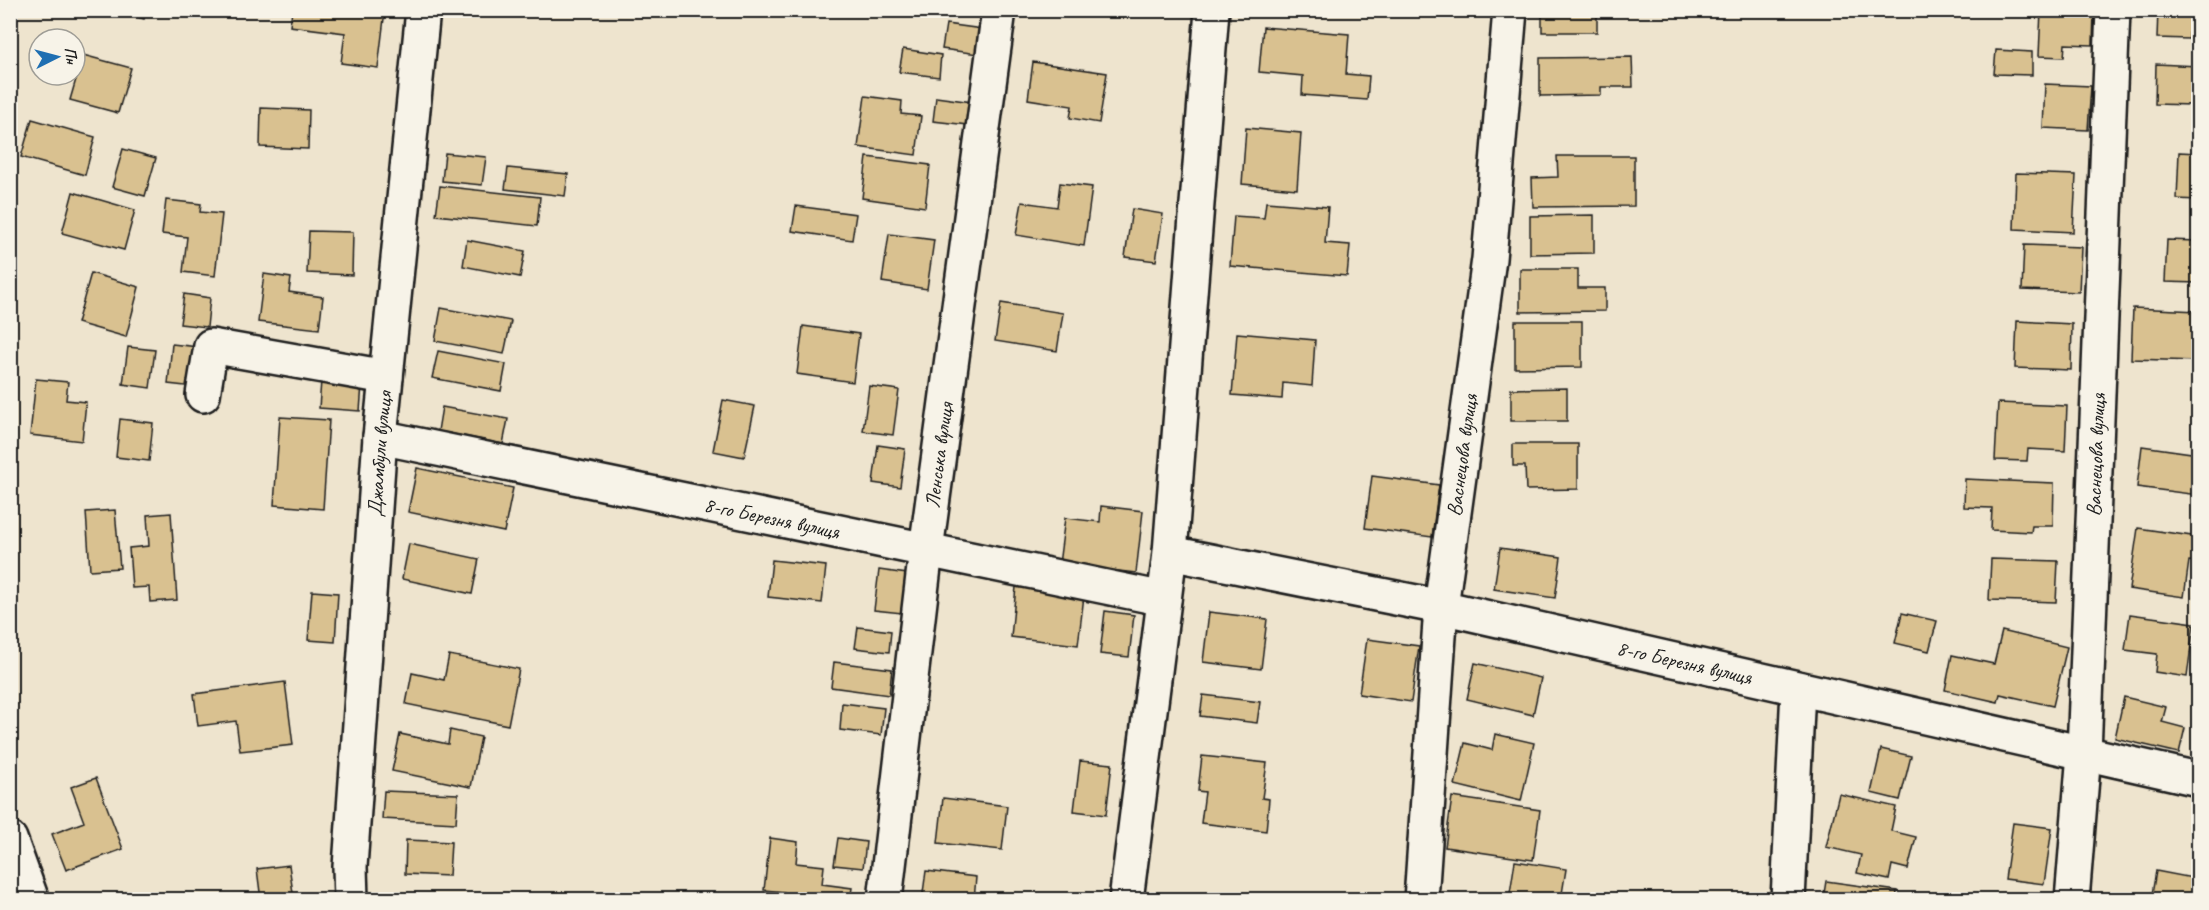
<svg xmlns="http://www.w3.org/2000/svg" width="2209" height="910" font-family="Caveat,sans-serif">
	<style>
		.building { fill: #d9c190; stroke: #1c1c1c; stroke-width: 1.5 }
		.lines { fill: none; stroke-linecap: round; stroke-linejoin: round }
		.minor-casing { stroke: #1c1c1c; stroke-width: 38 }
		.minor { stroke: #f7f3e8; stroke-width: 33 }
		.labels { text-anchor: middle; dominant-baseline: central; stroke-width: 4.5; stroke-linejoin: round; paint-order: stroke }
		.street-label { font-size: 21px; fill: #1c1c1c; stroke: #f7f3e8 }
	</style>
	<rect width="100%" height="100%" fill="#eee4ce"/>
	<filter id="ink" filterUnits="userSpaceOnUse"><feTurbulence type="fractalNoise" baseFrequency=".0167" numOctaves="2"/><feDisplacementMap in="SourceGraphic" scale="12" xChannelSelector="R" yChannelSelector="G"/><feConvolveMatrix kernelMatrix="1 2 1 2 8 2 1 2 1" color-interpolation-filters="sRGB"/></filter>
	<g filter="url(#ink)">
		<path class="building" d="M114 10H146L144 19Z
			M292 10H385L378 68 341 63 345 33 290 26Z
			M1542 10H1597V32H1542Z
			M2041 10H2094L2093 45 2065 44 2064 57 2039 56Z
			M2158 10H2198V23H2190L2189 39 2157 38Z
			M946 24 982 29 978 54 942 49Z
			M1263 27 1349 34 1346 74 1369 76 1367 100 1302 95 1303 76 1259 72Z
			M903 49 941 55 939 77 899 72Z
			M1996 50 2032 52V75L1994 74Z
			M83 55 131 68 118 113 70 100Z
			M1632 57 1633 87H1601V95L1540 96V58Z
			M1033 62 1107 73 1099 123 1070 118 1072 106 1028 99Z
			M2156 64 2198 66V124H2191L2192 105 2155 104Z
			M2045 84 2091 86 2088 130 2043 128Z
			M865 96 902 101 901 114 921 116 916 155 858 147Z
			M936 97 972 102 968 125 933 121Z
			M261 108 309 110 308 149 260 147Z
			M32 119 95 137 85 175 21 157Z
			M1246 128 1301 133 1297 189 1242 184Z
			M123 149 156 158 145 196 112 187Z
			M2179 152 2198 153V200L2177 199Z
			M445 153 486 157 482 185 442 181Z
			M1557 156H1634V206L1533 207 1532 178 1558 177Z
			M867 157 930 165 925 207 862 198Z
			M508 168 568 174 565 196 505 189Z
			M2016 173 2076 175 2073 232 2014 229Z
			M1060 183 1092 187 1084 246 1016 235 1022 202 1057 207Z
			M440 186 540 197 537 226 436 215Z
			M73 192 135 210 124 250 62 233Z
			M166 200 201 204 200 212 222 214 215 276 183 272 187 237 162 234Z
			M1266 202 1328 207 1325 243 1350 245 1347 276 1230 266 1234 216 1264 218Z
			M796 206 856 214 852 240 792 231Z
			M1132 209 1163 214 1156 261 1125 257Z
			M1594 215V253L1530 254V216Z
			M309 231 353 232 352 275 307 273Z
			M889 234 934 240 927 289 882 282Z
			M467 240 525 251 520 277 463 266Z
			M2167 240 2198 241V283L2165 282Z
			M2024 245 2081 247 2079 292 2022 290Z
			M1520 269H1578V288H1605V311L1520 312Z
			M91 273 139 287 126 337 77 323Z
			M264 274 291 278 289 292 323 297 319 329 258 322Z
			M184 294 210 298 207 327 180 324Z
			M1001 303 1063 313 1057 351 995 341Z
			M441 308 511 321 504 354 435 341Z
			M2133 308 2198 311V361L2131 359Z
			M1515 321H1582V367L1515 368Z
			M2017 321 2072 324 2071 370 2015 368Z
			M803 326 859 334 853 382 797 374Z
			M1237 333 1315 340 1312 386 1283 383 1282 399 1232 395Z
			M172 344 198 347 194 387 168 384Z
			M128 347 155 350 150 388 123 384Z
			M438 351 506 364 501 391 432 378Z
			M36 379 68 382 66 400 86 402 82 441 30 435Z
			M321 381 362 384 360 411 319 408Z
			M869 386 899 390 893 435 863 431Z
			M1567 388V421H1511V389Z
			M723 400 755 406 744 457 713 451Z
			M1998 403 2067 406 2065 451 2028 449 2027 461 1995 460Z
			M442 407 508 419 503 444 438 431Z
			M280 417 329 420 323 509 274 505Z
			M120 419 153 423 149 461 116 457Z
			M1513 444H1578V489L1526 490 1525 466H1513Z
			M878 445 905 449 900 487 873 483Z
			M2142 446 2198 454V495L2137 487Z
			M417 468 513 488 504 532 408 512Z
			M1372 476 1439 485 1432 537 1365 528Z
			M1965 479 2054 483 2053 526H2032L2031 532 1991 530 1992 508 1964 507Z
			M1101 506 1143 511 1136 573 1059 564 1065 518 1100 522Z
			M115 510 120 568 90 570 86 512Z
			M171 513 177 600 150 602 149 587 132 588 129 548 149 546 147 515Z
			M2138 528 2198 537V562L2189 561 2184 597 2129 589Z
			M409 544 479 559 472 594 402 579Z
			M1500 548 1561 557 1555 598 1494 589Z
			M1991 559 2058 561 2056 602 1989 600Z
			M772 560 826 566 822 603 768 597Z
			M879 570 907 574 902 613 874 610Z
			M1016 587 1084 596 1078 645 1011 637Z
			M312 591 338 593 335 642 308 640Z
			M1105 611 1134 615 1129 657 1100 654Z
			M1209 612 1267 619 1261 669 1203 662Z
			M1902 613 1937 621 1929 651 1895 643Z
			M2130 614 2194 623 2187 677 2155 672 2157 654 2125 650Z
			M858 627 891 631 889 652 855 648Z
			M2002 631 2067 647 2053 706 2000 694 1998 702 1945 690 1952 655 1994 664Z
			M1367 639 1419 646 1411 702 1359 694Z
			M449 655 519 669 508 725 406 704 412 673 444 680Z
			M834 662 892 669 889 695 831 687Z
			M1475 663 1541 678 1533 715 1467 699Z
			M285 682 293 745 240 751 236 721 198 726 194 694Z
			M1203 695 1260 702 1257 723 1200 716Z
			M2124 697 2166 707 2162 722 2185 728 2179 753 2115 738Z
			M842 703 884 708 881 735 840 730Z
			M450 730 481 737 471 787 392 771 400 734 448 744Z
			M1495 734 1534 743 1521 801 1455 785 1465 743 1492 750Z
			M1881 749 1911 756 1900 800 1871 793Z
			M1202 756 1267 763 1262 798 1269 799 1266 831 1201 823 1205 792 1198 791Z
			M1080 761 1112 764 1106 815 1074 811Z
			M96 778 123 849 66 870 52 834 84 822 71 787Z
			M384 791 458 794 456 823 382 819Z
			M1839 794 1896 807 1891 831 1916 837 1908 869 1892 865 1889 880 1857 873 1861 855 1826 847Z
			M1452 797 1540 810 1533 860 1445 847Z
			M943 798 1007 806 1002 850 938 843Z
			M2013 823 2052 828 2044 884 2005 879Z
			M770 838 798 842 796 863 824 866 822 884 852 888 850 900H783L784 892 764 890Z
			M838 838 866 842 863 868 834 865Z
			M406 840 451 842 449 876 405 874Z
			M1515 861 1566 869 1561 900 1510 893Z
			M289 865 294 900H261L257 869Z
			M926 871 976 877 974 900H922Z
			M2156 871 2198 879V900H2151Z
			M1826 881 1897 891 1896 900H1823Z"/>
		<g class="lines">
			<defs>
				<g id="minor">
					<path d="M203 395 211 346 386 377"/>
					<path id="s1" d="M380 437 1164 599"/>
					<path id="s2" d="M1170 553 1441 607 2198 779"/>
					<path d="M10 839 32 900"/>
					<path id="s3" d="M351 900 350 867 380 437 423 10"/>
					<path id="s4" d="M885 900 926 550 999 10"/>
					<path d="M1126 900 1170 553 1212 10"/>
					<path id="s5" d="M1421 900 1441 607 1489 259 1510 10"/>
					<path d="M1788 900 1798 689"/>
					<path id="s6" d="M2072 900 2084 753 2113 10"/>
				</g>
			</defs>
			<use href="#minor" class="minor-casing"/>
			<use href="#minor" class="minor"/>
		</g>
	</g>
	<g class="labels">
		<g class="street-label">
			<text stroke="none"><textPath href="#s3" startOffset="447">Джамбули вулиця</textPath></text>
			<text stroke="none"><textPath href="#s4" startOffset="448">Ленська вулиця</textPath></text>
			<text stroke="none"><textPath href="#s5" startOffset="447">Васнецова вулиця</textPath></text>
			<text stroke="none"><textPath href="#s6" startOffset="446">Васнецова вулиця</textPath></text>
			<text stroke="none"><textPath href="#s1" startOffset="400">8-го Березня вулиця</textPath></text>
			<text stroke="none"><textPath href="#s2" startOffset="526">8-го Березня вулиця</textPath></text>
		</g>
	</g>
	<rect width="2209" height="910" fill="none" stroke="#f7f3e8" stroke-width="36"/>
	<rect x="18" y="18" width="2173" height="874" fill="none" stroke="#1c1c1c" stroke-width="2" filter="url(#ink)"/>
	<g transform="translate(57 57) rotate(84)"><circle r="28" fill="#f7f3e8" stroke="#9f9d96" stroke-width="1.5"/>
	<path d="M0-4.5L10 22L0 15L-10 22Z" fill="#1f6fb2"/>
	<text y="-9" font-size="16" font-weight="bold" text-anchor="middle" fill="#1c1c1c">Пн</text>
	</g>
</svg>
